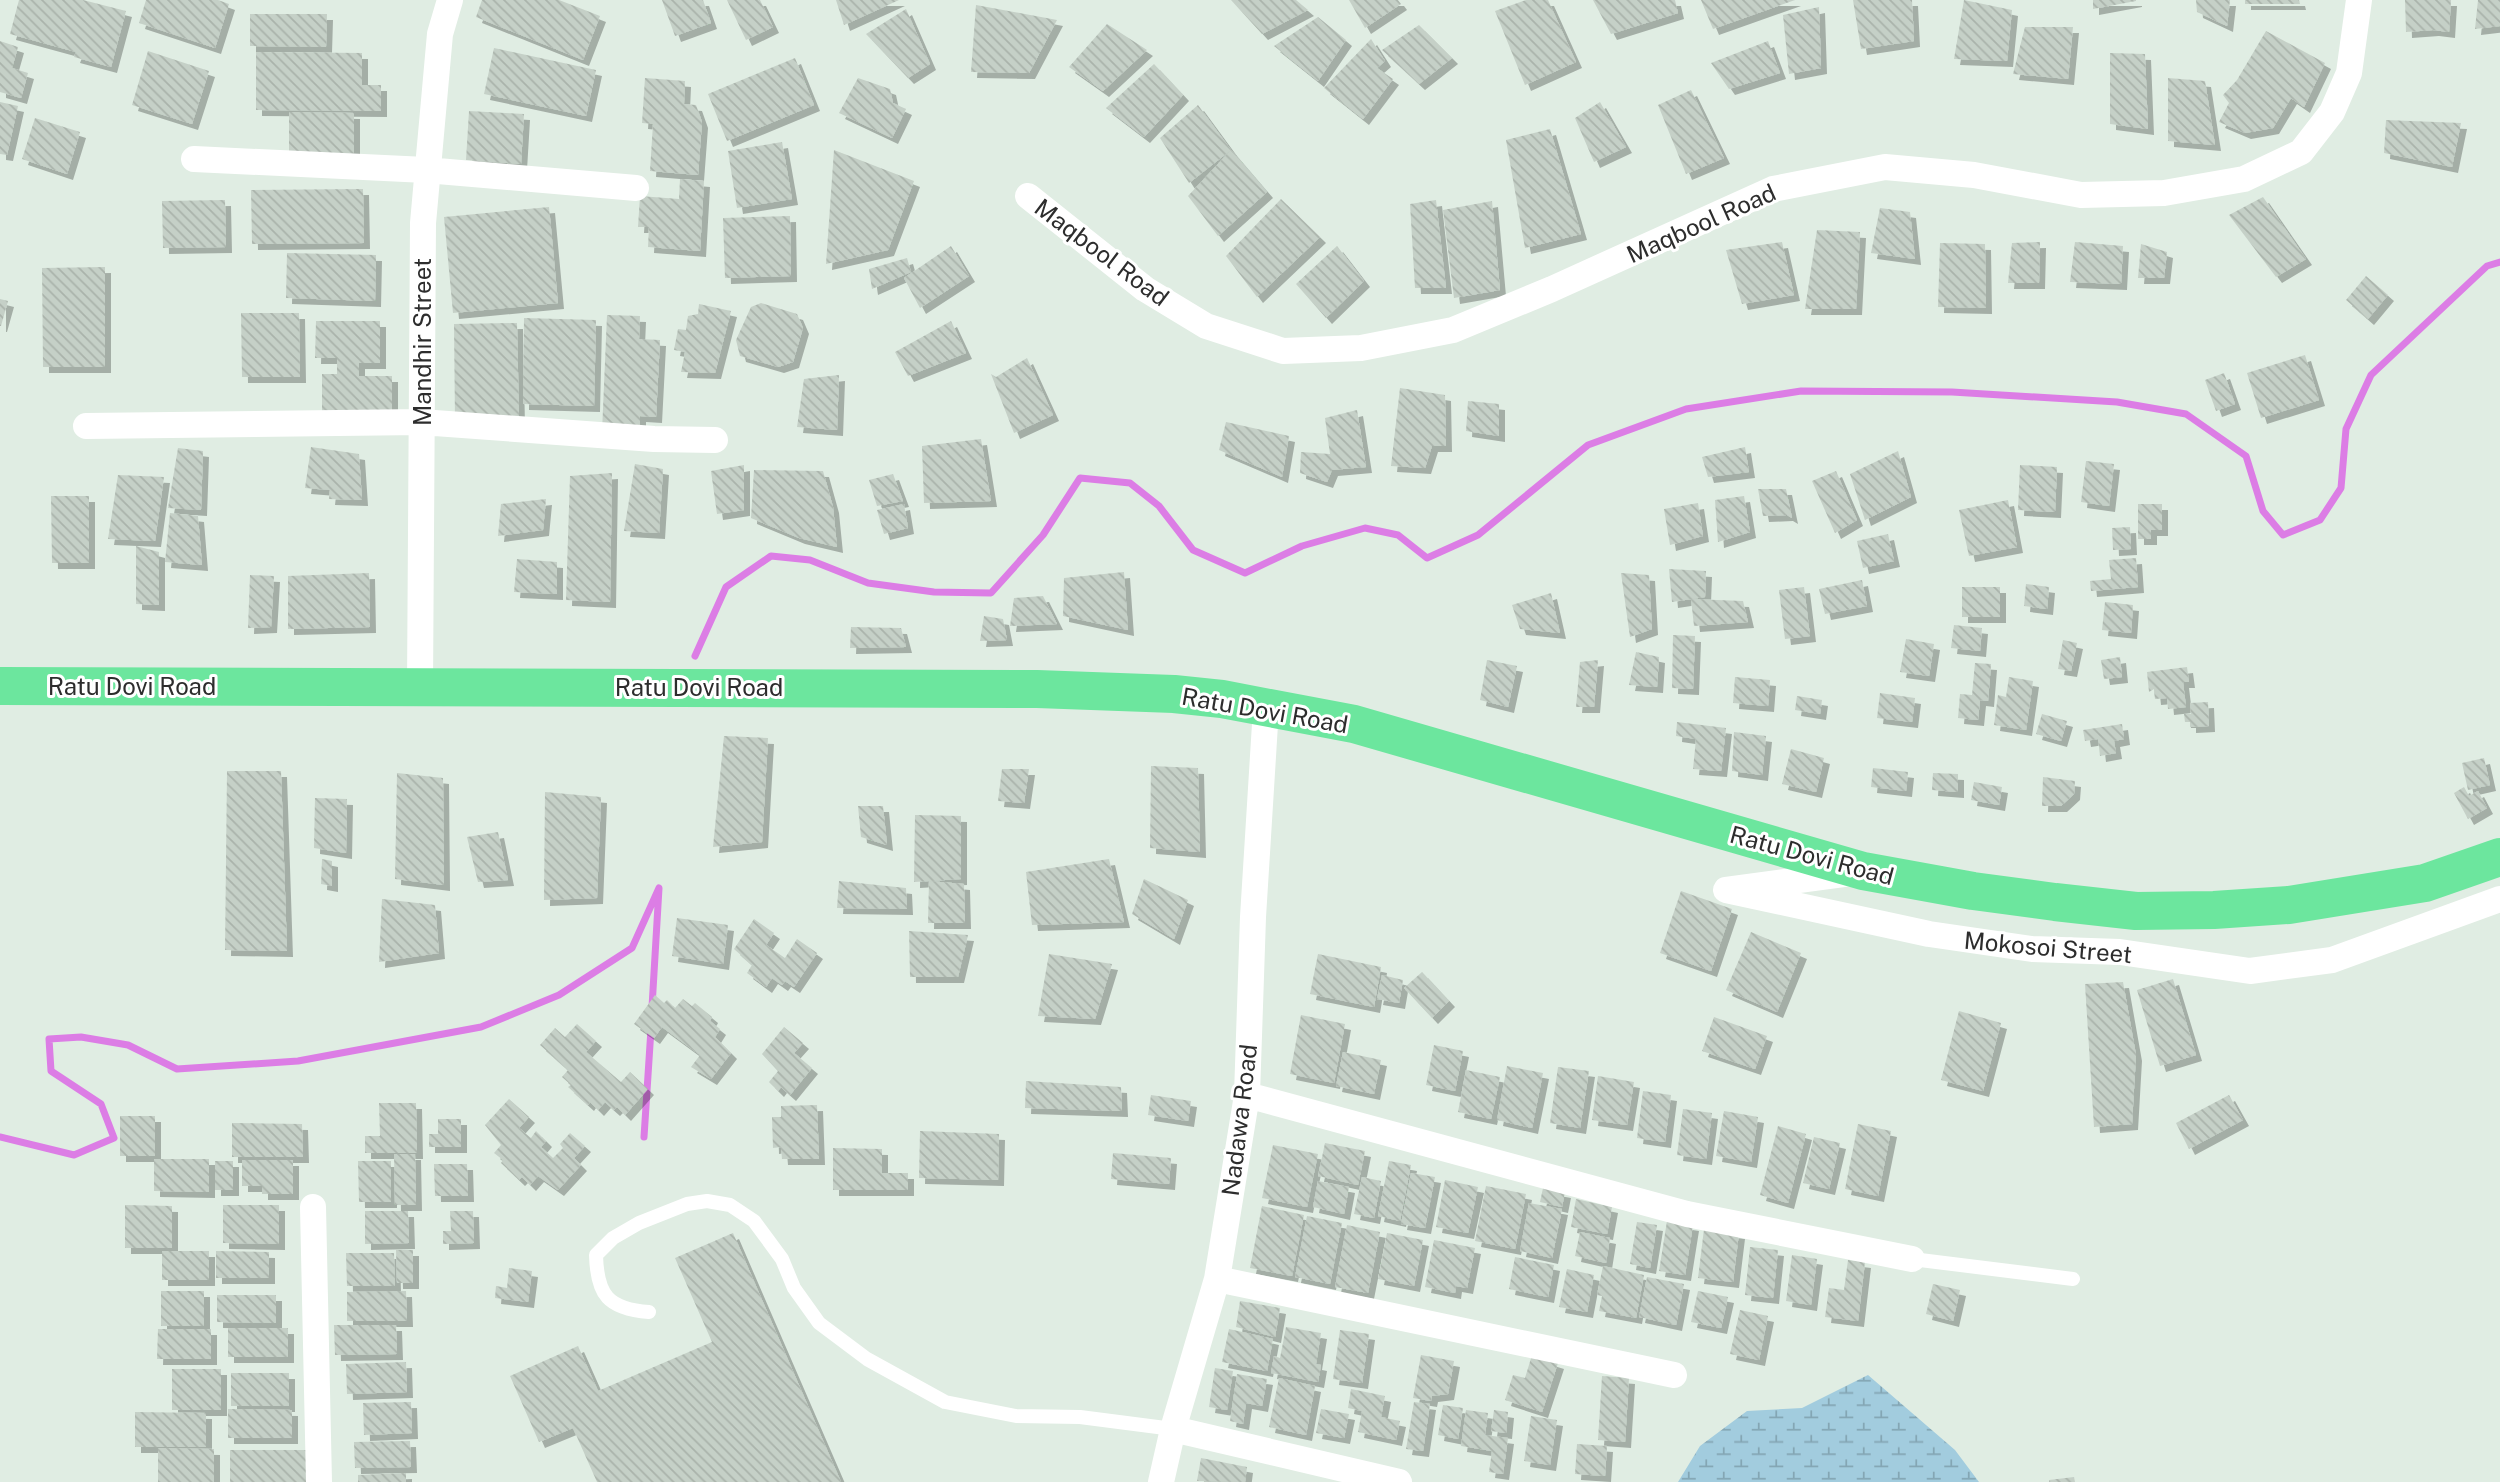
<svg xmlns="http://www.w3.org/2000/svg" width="2500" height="1482" font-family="'Public Sans',sans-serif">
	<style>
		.wetland { fill: url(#wetland-marsh) }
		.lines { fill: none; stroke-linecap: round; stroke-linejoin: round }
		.stream { stroke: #dc7de5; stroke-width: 7 }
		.building { fill: url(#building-back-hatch); filter: url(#shadow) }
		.service { stroke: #fff; stroke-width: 14 }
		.minor { stroke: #fff; stroke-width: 26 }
		.primary { stroke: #6ce69e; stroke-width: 38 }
		.labels { text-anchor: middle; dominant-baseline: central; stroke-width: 6; stroke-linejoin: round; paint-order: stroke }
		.street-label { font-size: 24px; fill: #2d2d2d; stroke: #fff }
	</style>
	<defs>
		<pattern id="wetland-marsh" width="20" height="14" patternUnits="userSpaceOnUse" patternTransform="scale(1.75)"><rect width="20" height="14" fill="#a2ccde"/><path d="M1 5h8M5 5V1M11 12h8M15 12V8" fill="none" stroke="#84a6b4"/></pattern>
		<pattern id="building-back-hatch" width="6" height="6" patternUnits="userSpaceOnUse" patternTransform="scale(1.75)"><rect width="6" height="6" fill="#c5d0c7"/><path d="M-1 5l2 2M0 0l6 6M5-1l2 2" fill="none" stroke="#aab3ab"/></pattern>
		<filter id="shadow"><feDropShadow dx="6" dy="6" stdDeviation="0" flood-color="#0004"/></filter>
	</defs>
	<rect width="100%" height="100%" fill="#e0ede3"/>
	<path class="wetland" d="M1868 1375 1955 1450 1979 1482H1678L1700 1446 1747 1411 1802 1408Z"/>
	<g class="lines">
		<path class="stream" d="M695 656 726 587 771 556 810 560 868 583 934 592 991 593 1043 535 1080 478 1130 483 1159 506 1193 550 1245 573 1302 546 1365 528 1398 535 1427 558 1478 535 1588 445 1686 409 1801 391 1952 392 2117 402 2186 414 2246 456 2263 511 2283 535 2320 520 2341 488 2346 429 2371 375 2487 266 2500 262
			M0 1137 74 1155 114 1138 101 1104 51 1071 49 1039 81 1037 128 1045 177 1069 298 1061 481 1027 559 995 632 948 659 888 652 1007
			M644 1137 651 1029"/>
	</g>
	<path class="building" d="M19 0H83L126 11 111 67 74 57 76 52 10 34Z
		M146 0H218L229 4 215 48 139 23Z
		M482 0H559L600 16 583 60 476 17Z
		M662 0H703L711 23 675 36Z
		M727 0H760L773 27 746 40Z
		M836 0H899L844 25Z
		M1231 0H1296L1308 10 1262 34Z
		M1349 0H1398L1401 4 1365 28Z
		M1526 0H1548L1576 62 1525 85 1495 11Z
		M1593 0H1675L1678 13 1611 34Z
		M1701 0H1795L1713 29Z
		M1853 0H1912L1914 41 1861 49Z
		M1964 0 2012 10 2007 61 1954 59Z
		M2093 0H2136V1L2093 9Z
		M2196 0H2230L2227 26 2197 12Z
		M2245 0H2299L2300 4H2245Z
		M2405 0H2451L2449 32 2433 30 2406 32Z
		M2478 0H2500V26L2475 29Z
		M976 5 1057 20 1029 73 971 72Z
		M1819 7 1821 68 1789 74 1783 15Z
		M906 9 930 64 908 78 866 34Z
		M250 14H327L326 47 250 46Z
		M1318 17 1346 40 1318 81 1274 46Z
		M1107 24 1147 50 1103 91 1069 67Z
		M1419 25 1452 58 1419 84 1382 50Z
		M2025 27H2073L2068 79 2013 74Z
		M2266 31 2325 63 2304 107 2291 98 2273 128 2245 133 2219 122 2229 103 2223 95 2237 80Z
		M1371 39 1385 61 1377 68 1393 79 1363 119 1324 88Z
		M0 41 18 47 12 68 28 73 21 98 0 92Z
		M1768 41 1780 73 1729 89 1711 63Z
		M494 48 596 70 586 116 484 94Z
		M148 51 209 71 192 124 132 105Z
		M256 52 362 53V85H381V111L256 110Z
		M2110 53 2145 54 2148 129 2110 124Z
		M795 58 814 105 727 141 708 94Z
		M1154 64 1183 95 1144 137 1106 108Z
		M645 78 685 81 684 104 696 105 702 122 698 175 650 171 653 124 642 123Z
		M858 78 890 89 893 103 906 109 892 138 839 113Z
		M2168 78 2205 81 2215 145 2168 141Z
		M1691 90 1724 158 1686 174 1658 105Z
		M0 102 18 106 7 155 0 154Z
		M1600 102 1626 147 1594 162 1575 118Z
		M1198 105 1231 150 1189 183 1160 138Z
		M469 111 524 114 521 164 466 160Z
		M289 112 354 113V155L289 154Z
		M35 118 80 132 67 174 22 159Z
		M2386 120 2461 123 2452 167 2384 153Z
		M1550 129 1581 234 1525 248 1506 140Z
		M782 142 792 199 737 208 728 151Z
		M834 150 914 181 888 250 826 264Z
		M1231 150 1267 192 1218 236 1188 196Z
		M680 179 704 181 700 251 648 247 649 227H638L640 196 679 199Z
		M363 189 364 243 252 244 251 190Z
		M2263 197 2306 259 2276 277 2229 215Z
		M1281 199 1320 237 1257 297 1226 256Z
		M225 200 226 247 163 248 162 201Z
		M1436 200 1446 288H1415L1410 204Z
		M1492 201 1500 290 1454 298 1443 210Z
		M549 207 558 303 453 313 444 217Z
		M1880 208 1910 212 1915 259 1871 253Z
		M790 216 791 276 725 278 723 218Z
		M1817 230 1860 232 1856 309H1805Z
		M1782 242 1794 295 1742 304 1726 250Z
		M2040 242 2039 283H2008L2012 243Z
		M2075 242 2123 246 2121 284 2070 282Z
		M1940 243 1985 244 1986 308 1938 307Z
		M2141 244 2167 252 2164 278H2138Z
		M951 246 969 276 920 308 904 278Z
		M1337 246 1364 281 1326 318 1296 284Z
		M287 253 376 255 375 301 286 298Z
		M907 258 911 272 872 289 869 269Z
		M105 267V367H43L42 268Z
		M2366 276 2388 295 2368 319 2346 300Z
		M0 299 8 301 1 326H0Z
		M761 303 797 314 803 328 793 362 778 367 740 356 736 340 751 307Z
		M699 304 731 311 715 373 681 372 685 352 674 350 678 329 686 330 688 316 698 314Z
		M241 313H299L300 377H242Z
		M607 315 640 316 639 339 660 340 656 417 640 416V434L602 432Z
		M524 318 596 320 594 406 523 404Z
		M316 321H380V363H359V376H392V411H322V374H337V358H315Z
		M951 321 966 353 908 376 895 352Z
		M517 323 519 420 455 421 454 324Z
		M2305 355 2319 400 2261 418 2247 373Z
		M1027 358 1053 415 1014 433 991 374 996 377Z
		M2224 373 2235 404 2216 411 2205 380Z
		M839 375 837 430 797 427 804 379Z
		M1400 388 1445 395 1446 446H1432L1425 468 1391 466Z
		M1468 401 1499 404V436L1466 431Z
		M1357 410 1366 467 1332 470 1327 482 1300 473 1301 452 1330 454 1325 418Z
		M1226 422 1289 436 1282 477 1219 450Z
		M981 439 991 501 924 503 922 446Z
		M311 447 359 454 362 500 329 499 330 490 305 488Z
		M1745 447 1749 472 1708 477 1702 457Z
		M178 448 203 451 201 510 168 508Z
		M1898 451 1911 497 1865 520 1850 474Z
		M2086 461 2114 464 2109 506 2081 502Z
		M635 464 663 469 659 533 624 531Z
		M744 465V510L717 514 711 471Z
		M2020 465 2057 467 2055 512 2018 510Z
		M754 470 823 471 833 507 837 547 799 538 751 518Z
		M1836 471 1857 520 1835 533 1812 481Z
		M612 473 610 602 566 600 570 476Z
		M893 474 903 501 877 506 869 480Z
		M118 475 164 477 155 541 108 539Z
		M1758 489H1786L1792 518 1787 515 1763 516Z
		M51 496H89V563H52Z
		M1744 496 1750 532 1718 542 1715 500Z
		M546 499 543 530 498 536 501 504Z
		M2008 500 2017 547 1969 556 1959 510Z
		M1698 503 1703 536 1670 545 1664 509Z
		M904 504 908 528 884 534 877 510Z
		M2138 504H2162V530H2151V539H2138Z
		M170 513 198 516 202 565 165 562Z
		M2130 527 2131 549 2113 550 2112 528Z
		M1888 534 1894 561 1863 568 1857 541Z
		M136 546 159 552V605L136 604Z
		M2136 558 2138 587 2091 591 2090 581 2111 579 2109 560Z
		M517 559 557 562V594L514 592Z
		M1669 569 1706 571 1705 597 1672 602Z
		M1124 572 1128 630 1063 616 1064 578Z
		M369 573 370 627 288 629V576Z
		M1621 573 1649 575 1652 629 1630 637Z
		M250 575 274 576 271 627 248 628Z
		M1862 580 1867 606 1825 614 1819 589Z
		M2026 584 2049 587 2047 609 2024 606Z
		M1804 587 1810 636 1785 639 1779 590Z
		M1962 587H2000V617H1962Z
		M1551 593 1560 633 1520 629 1512 605Z
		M1043 596 1057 624 1010 626 1014 598Z
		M1691 599 1743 601 1748 622 1694 626Z
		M2105 602 2133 605 2131 633 2102 630Z
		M984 616 1003 619 1007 640 980 641Z
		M1954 625 1982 628 1980 651 1951 648Z
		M851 627 901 628 906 647 850 648Z
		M1673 635 1695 636 1693 689 1672 688Z
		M1906 639 1934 644 1929 676 1900 672Z
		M2063 640 2077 643 2071 671 2058 669Z
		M1636 652 1659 657 1657 687 1629 685Z
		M2120 657 2122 677 2104 679 2101 660Z
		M1487 660 1517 666 1508 707 1480 700Z
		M1598 660 1594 707H1576L1580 662Z
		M1975 663 1991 664 1988 701 1980 700 1978 720 1958 718 1960 694 1972 695Z
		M2187 667 2189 682H2183L2186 707 2168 709 2167 698 2155 699 2154 689 2149 692 2147 672Z
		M1735 677 1770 680 1768 706 1733 703Z
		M2009 677 2033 681 2026 730 1994 725 1998 695 2006 697Z
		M1880 693 1915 698 1912 722 1877 718Z
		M1797 696 1822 700 1820 714 1795 710Z
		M2208 702 2209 726 2190 727V722H2185L2184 714H2191L2190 703Z
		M2042 714 2067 721 2061 741 2036 734Z
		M1677 722 1726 728 1721 771 1693 769 1696 739 1676 736Z
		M2122 724 2124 739 2114 741 2116 753 2100 756 2098 739 2085 741 2083 730Z
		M1734 732 1766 736 1762 775 1732 771Z
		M724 736 768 738 762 842 713 847Z
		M1791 749 1824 758 1816 792 1782 784Z
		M2484 758 2490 785 2468 790 2462 763Z
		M1151 766 1198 768 1200 852 1150 848Z
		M1873 768 1908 772 1906 791 1871 787Z
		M1002 769H1029L1024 803 998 801Z
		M227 771H281L287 951 225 950Z
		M397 773 443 778 444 885 395 879Z
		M1933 773 1958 774V792L1932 790Z
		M2043 777 2075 781 2074 794 2061 806H2042Z
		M1974 782 2002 787 1999 805 1971 800Z
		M2464 787 2469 796 2478 791 2487 808 2468 819 2454 793Z
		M545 792 601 797 597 898 544 900Z
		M315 798 347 799 346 853 314 848Z
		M858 806H883L887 845 861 837Z
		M915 815 961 816V879L914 882Z
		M498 832 508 880 478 882 467 837Z
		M322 859 332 861V886L321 884Z
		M1109 859 1124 922 1032 925 1026 872Z
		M1144 879 1188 900 1174 939 1132 914Z
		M839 881 906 888 907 909 837 908Z
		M929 881 964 884 965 923H928Z
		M1681 891 1732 909 1711 971 1660 953Z
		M382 899 435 905 439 953 379 962Z
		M677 918 728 925 723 964 672 956Z
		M754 919 774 933 766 945 785 958 797 939 817 953 794 987 785 981 782 985 772 978 766 987 747 973 752 965 734 949Z
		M909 931 968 935 958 977H910Z
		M1751 932 1801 953 1777 1012 1726 990Z
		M1049 954 1112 964 1095 1019 1038 1016Z
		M1318 954 1381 967 1374 1007 1310 994Z
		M1422 972 1449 1001 1432 1018 1404 988Z
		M1382 975 1403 980 1399 1003 1377 999Z
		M2173 979 2196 1055 2160 1066 2137 990Z
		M2123 982 2136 1055 2132 1124 2094 1127 2085 984Z
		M655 995 664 1003 667 1000 675 1008 683 999 692 1006 695 1003 712 1017 710 1021 720 1029 715 1037 731 1053 711 1079 691 1067 700 1055 662 1027 654 1038 634 1024Z
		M1959 1011 2001 1023 1983 1091 1941 1080Z
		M1301 1015 1345 1024 1334 1083 1290 1074Z
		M1714 1017 1767 1036 1755 1069 1702 1051Z
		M577 1024 596 1041 586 1052 621 1082 630 1072 648 1089 625 1115 617 1107 614 1110 605 1102 598 1110 590 1102 588 1105 568 1087 571 1085 562 1077 568 1070 540 1045 555 1028 565 1037Z
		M784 1027 803 1043 794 1053 812 1068 790 1095 781 1087 778 1091 769 1082 778 1071 762 1054Z
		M1434 1045 1463 1051 1455 1091 1426 1085Z
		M1343 1052 1381 1060 1374 1094 1336 1086Z
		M1507 1066 1543 1073 1532 1128 1497 1120Z
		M1558 1067 1589 1071 1580 1128 1550 1123Z
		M1466 1070 1500 1077 1491 1119 1458 1112Z
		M1598 1076 1634 1082 1627 1125 1592 1120Z
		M1026 1081 1121 1087 1122 1111 1025 1108Z
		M1643 1091 1671 1095 1665 1142 1637 1138Z
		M1151 1095 1191 1101 1188 1121 1148 1115Z
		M2229 1095 2243 1120 2189 1149 2176 1123Z
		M509 1099 529 1117 519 1128 531 1138 536 1131 546 1141 541 1147 553 1158 563 1148 560 1144 570 1133 585 1146 574 1158 581 1165 558 1190 538 1176 530 1185 522 1177 519 1180 501 1163 503 1160 494 1153 501 1145 485 1125Z
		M379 1103H416L417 1153H365V1136H380Z
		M817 1105 819 1159H782L781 1147 773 1148 772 1117H781V1106Z
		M1683 1109 1712 1113 1706 1159 1677 1155Z
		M1724 1111 1758 1117 1751 1162 1716 1156Z
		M120 1116H155V1156H120Z
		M438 1119H461V1147H429V1134H438Z
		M232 1123 302 1124 303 1157H232Z
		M1858 1124 1891 1131 1878 1196 1845 1189Z
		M1778 1126 1806 1134 1788 1203 1760 1195Z
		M920 1131 999 1134 998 1180 919 1178Z
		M1814 1137 1840 1143 1829 1189 1803 1183Z
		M1325 1143 1365 1151 1358 1185 1318 1176Z
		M1273 1145 1318 1154 1307 1207 1262 1198Z
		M833 1148 882 1149V1173H908V1190H833Z
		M1113 1153 1171 1158 1169 1184 1111 1179Z
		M394 1154H415L416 1205H395Z
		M154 1159H209V1192L154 1191Z
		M242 1160H293V1194H262V1186H242Z
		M215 1161H233V1190H215Z
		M358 1161H391V1202H359Z
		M1389 1161 1411 1165 1400 1221 1378 1216Z
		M434 1164H467L468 1196H435Z
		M1411 1173 1435 1177 1425 1228 1401 1224Z
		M1362 1177 1381 1181 1374 1218 1354 1214Z
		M1445 1180 1478 1187 1468 1233 1436 1227Z
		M1318 1181 1349 1187 1344 1214 1313 1207Z
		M1486 1186 1526 1194 1515 1249 1475 1241Z
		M1543 1188 1565 1192 1562 1207 1540 1202Z
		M1576 1199 1612 1207 1607 1234 1571 1227Z
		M1529 1203 1562 1209 1552 1258 1520 1251Z
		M125 1205 172 1206V1248H125Z
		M223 1205H279V1244L223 1243Z
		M1262 1206 1304 1215 1292 1276 1250 1268Z
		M365 1211H408L409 1243 365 1244Z
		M450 1211H473L474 1243 443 1244V1231H451Z
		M1307 1216 1342 1223 1330 1284 1295 1277Z
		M1667 1221 1693 1225 1685 1275 1659 1271Z
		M1637 1222 1657 1225 1650 1268 1630 1264Z
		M1347 1225 1380 1232 1368 1293 1335 1287Z
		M1704 1229 1739 1233 1733 1282 1698 1278Z
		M1580 1232 1610 1238 1606 1263 1575 1256Z
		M733 1233 841 1482H597L573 1428 539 1442 510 1376 578 1346 598 1391 712 1342 675 1258Z
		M1387 1233 1423 1240 1414 1286 1378 1279Z
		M1434 1240 1475 1248 1467 1288 1456 1286 1455 1293 1425 1287Z
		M1750 1247 1778 1250 1773 1298 1745 1295Z
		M396 1250H413V1283H397Z
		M162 1251H209V1280H162Z
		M216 1251 269 1252V1278H216Z
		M346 1253H394L395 1286H347Z
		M1792 1255 1817 1259 1811 1305 1786 1301Z
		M1515 1257 1554 1265 1548 1297 1509 1289Z
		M1848 1260 1865 1262 1858 1321 1825 1317 1829 1288 1844 1290Z
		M1603 1266 1644 1275 1636 1318 1599 1311 1602 1296 1597 1295Z
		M509 1268 532 1271 528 1302 495 1298 496 1286 507 1288Z
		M1567 1269 1594 1275 1587 1312 1559 1307Z
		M1647 1277 1684 1284 1676 1325 1639 1317Z
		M1933 1284 1960 1290 1953 1321 1926 1314Z
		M161 1291H204V1326H161Z
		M406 1291 407 1321H347V1292Z
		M1698 1291 1728 1297 1721 1328 1691 1322Z
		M217 1295H276V1323L217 1322Z
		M1240 1301 1280 1308 1275 1337 1236 1327Z
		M1740 1310 1768 1316 1759 1360 1730 1354Z
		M334 1325H396L397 1354 335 1355Z
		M1286 1327 1321 1333 1316 1364 1321 1365 1318 1382 1271 1373 1274 1356 1280 1358Z
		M228 1328H288V1357H228Z
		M158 1329H211V1359H157Z
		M1229 1329 1273 1339 1267 1371 1222 1362Z
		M1340 1330 1369 1334 1362 1383 1333 1379Z
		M1421 1355 1454 1361 1448 1394 1432 1396 1431 1401 1413 1398Z
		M1532 1355 1558 1363 1542 1412 1505 1400 1513 1375 1525 1378Z
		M406 1362 407 1392 347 1394 346 1364Z
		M1215 1368 1233 1371 1227 1410 1209 1407Z
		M172 1369H221V1410H172Z
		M231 1373H289V1406H231Z
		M1237 1374 1267 1379 1262 1406 1246 1403 1243 1424 1230 1421Z
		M1602 1376 1629 1378 1625 1442 1598 1440Z
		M1279 1378 1315 1386 1306 1435 1269 1427Z
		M1351 1389 1385 1396 1381 1417 1400 1421 1396 1440 1358 1432 1362 1411 1348 1408Z
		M411 1402 412 1433 364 1435 363 1403Z
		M1414 1402 1430 1404 1423 1451 1406 1449Z
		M1443 1405 1463 1408 1458 1439 1438 1435Z
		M228 1409 292 1410V1438H228Z
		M1321 1409 1349 1414 1344 1438 1316 1433Z
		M1466 1410 1488 1413 1485 1435 1508 1438 1503 1474 1489 1472 1492 1451 1461 1446Z
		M1494 1410 1508 1412 1506 1433 1491 1431Z
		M135 1412 206 1413V1447H135Z
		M1531 1416 1557 1420 1550 1465 1524 1461Z
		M410 1441 411 1467 355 1468 354 1442Z
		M1577 1444 1607 1446 1605 1476 1575 1474Z
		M158 1448 214 1449V1482H158Z
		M230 1450H307L308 1482H230Z
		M1201 1458 1247 1467 1245 1482 1197 1481Z
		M406 1473V1482H358V1475Z
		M2074 1477 2075 1482H2049V1480Z"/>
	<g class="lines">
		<path class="service" d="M1912 1259 2073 1279
			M649 1312C608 1309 597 1295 596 1255L613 1238 639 1223 687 1204 707 1201 730 1205 754 1221 782 1259 794 1288 819 1323 867 1359 945 1402 1016 1416 1080 1417 1173 1429"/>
		<path class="minor" d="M194 159 426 170 636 188
			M1028 196 1145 289 1206 326 1283 351 1361 348 1453 330 1552 289 1773 189 1885 167 1974 175 2081 195 2164 193 2244 179 2301 152 2332 112 2349 73 2359 0
			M86 426 421 422 654 439 715 440
			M420 686 423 223 440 34 450 0
			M1851 873 1726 890 1929 934 2032 949 2120 952 2250 971 2332 960 2500 899
			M1247 1095 1687 1214 1912 1259
			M313 1207 319 1482
			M1217 1279 1674 1375
			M1173 1429 1399 1482
			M1161 1482 1173 1429 1217 1279 1247 1095 1253 917 1266 708"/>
		<path class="primary" d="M0 686 1037 689 1174 694 1222 699 1354 724 1863 871 1973 891 2055 902 2136 911 2214 910 2289 905 2425 883 2500 857"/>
	</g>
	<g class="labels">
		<g class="street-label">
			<text transform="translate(1701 223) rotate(-24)">Maqbool Road</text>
			<text transform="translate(1102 252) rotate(37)">Maqbool Road</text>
			<text transform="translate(422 342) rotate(-90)">Mandhir Street</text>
			<text x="132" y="686">Ratu Dovi Road</text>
			<text x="699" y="687">Ratu Dovi Road</text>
			<text transform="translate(1265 710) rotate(10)">Ratu Dovi Road</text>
			<text transform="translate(1812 855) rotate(15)">Ratu Dovi Road</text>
			<text transform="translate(2048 947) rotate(5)">Mokosoi Street</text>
			<text transform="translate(1239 1120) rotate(-83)">Nadawa Road</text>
		</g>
	</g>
</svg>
